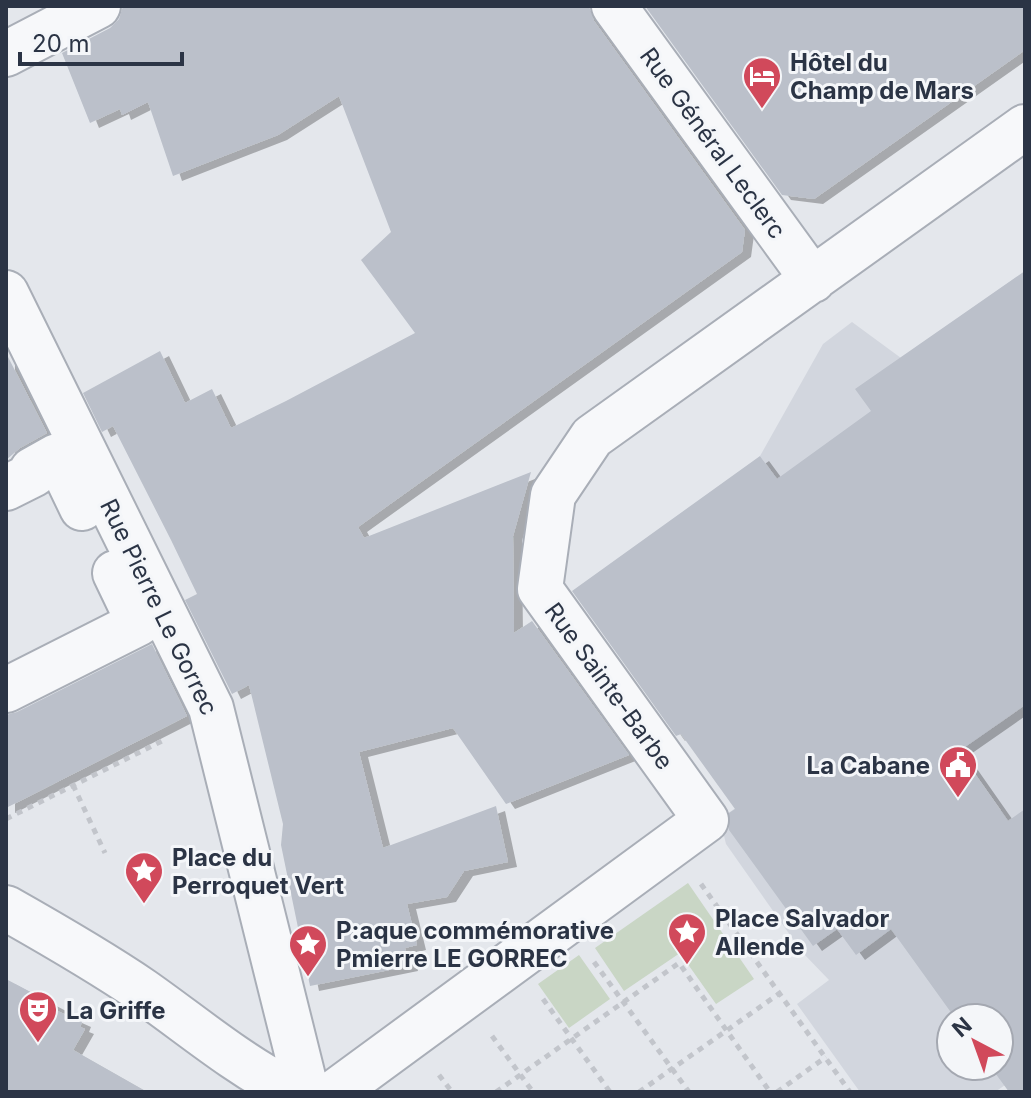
<svg xmlns="http://www.w3.org/2000/svg" width="1031" height="1098" font-family="Inter,sans-serif">
	<style>
		.built { fill: #d2d6de; fill-rule: evenodd }
		.green { fill: #c9d6c5 }
		.building { fill: #bbc0ca; filter: url(#shadow) }
		.lines { fill: none; stroke-linecap: round; stroke-linejoin: round }
		.minor-casing { stroke: #a9aeb7; stroke-width: 48 }
		.path { stroke: #c2c5cb; stroke-width: 5; stroke-dasharray: 6 6; stroke-linecap: butt }
		.minor { stroke: #f7f8fa; stroke-width: 44 }
		.labels { text-anchor: middle; dominant-baseline: central; stroke-width: 6; stroke-linejoin: round; paint-order: stroke }
		.poi-label { font-size: 24px; font-weight: bold; fill: #2b3445; stroke: #f4f6f9; text-anchor: start }
		.street-label { font-size: 24px; fill: #2b3445; stroke: #f4f6f9 }
	</style>
	<defs>
		<filter id="shadow"><feDropShadow dx="9" dy="5" stdDeviation="0" flood-color="#0004"/></filter>
	</defs>
	<rect width="100%" height="100%" fill="#e4e7ec"/>
	<path class="built" d="M1025 271V1071L995 1092H860L797 1004 829 980 802 952 726 844 720 819 835 738 931 861 1001 810 884 647 893 640 760 456 823 344 852 322 901 358ZM951 1018H999V1066H951Z"/>
	<path class="green" d="M688 883 754 979 716 1004 680 953 624 991 595 948Z
		M579 955 610 999 569 1028 538 984Z"/>
	<path class="building" d="M123 6H589L594 21 745 230 742 252 358 527 364 538 531 472 513 536 514 633 532 621 629 755 506 804 453 728 359 752 383 848 496 806 508 862 464 871 447 897 407 904 417 945 405 948 409 966 310 986 281 845 283 824 249 685 232 694 185 600 197 594 171 540 113 426 102 432 83 393 160 351 185 403 212 389 231 428 286 401 415 333 361 260 391 232 339 96 278 135 173 176 148 102 122 115 120 109 90 123 62 53 110 28 119 19Z
		M645 6H1025V50L814 199 782 195Z
		M1025 271V705L959 751 1008 821 1025 809V1092H1009L990 1066H999V1018H955L891 929 856 955 837 929 813 946 729 830V813L735 809 681 734 676 736 572 591 760 456 777 479 871 411 855 389Z
		M6 353 47 433 20 448 6 460Z
		M152 644 187 716 6 808V715L17 712Z
		M6 979 57 1006 55 1010 82 1022 80 1027 85 1029 73 1050 147 1092H6Z"/>
	<g class="lines">
		<defs>
			<path id="minor" d="M614 6 813 280
				M6 54 98 6
				M6 293 211 708 303 1077
				M6 488 34 474 32 470 57 456 82 508
				M6 690 139 623 115 573
				M6 908C52 934 99 961 143 991 190 1024 235 1062 285 1088
				M335 1092 706 820 540 589 553 495 592 437 1025 127"/>
		</defs>
		<use href="#minor" class="minor-casing"/>
		<path class="path" d="M73 785 105 853
			M6 819 166 739
			M701 884 850 1092
			M594 962 689 1092
			M543 999 610 1092
			M492 1036 533 1092
			M439 1075 452 1092
			M496 1092 679 963 770 1092
			M639 1092 780 993
			M777 1092 826 1057"/>
		<use href="#minor" class="minor"/>
	</g>
	<defs>
		<symbol id="hotel-pin" viewBox="-11 -11 22 30"><path d="M0 17L-7.5 6A9.5 9.5 0 1 1 7.5 6Z" fill="#d1495b" stroke="#f4f6f9"/><path d="M-6-4.5h1.5V1H6V5H4.5V3h-9V5H-6ZM-4 0a1.8 1.8 0 1 1 3.6 0ZM.5 0V-2.5h3Q6-2.5 6 0Z" fill="#fff"/></symbol>
		<symbol id="civic-pin" viewBox="-11 -11 22 30"><path d="M0 17L-7.5 6A9.5 9.5 0 1 1 7.5 6Z" fill="#d1495b" stroke="#f4f6f9"/><path d="M-.6-6.5H3V-4.5H.6V-3L4-1V1h2V6H-6V1h2V-1L-.6-3ZM-1.2 2.5V6h2.4V2.5Z" fill="#fff"/></symbol>
		<symbol id="sight-pin" viewBox="-11 -11 22 30"><path d="M0 17L-7.5 6A9.5 9.5 0 1 1 7.5 6Z" fill="#d1495b" stroke="#f4f6f9"/><path d="M0-6L1.8-2.2L6-1.7L2.9 1.2L3.7 5.4L0 3.3L-3.7 5.4L-2.9 1.2L-6-1.7L-1.8-2.2Z" fill="#fff"/></symbol>
		<symbol id="theatre-pin" viewBox="-11 -11 22 30"><path d="M0 17L-7.5 6A9.5 9.5 0 1 1 7.5 6Z" fill="#d1495b" stroke="#f4f6f9"/><path d="M-5-5.5Q0-4 5-5.5V0Q5 5 0 6Q-5 5-5 0ZM-3.3-2.5H-1v1.5H-3.3ZM1-2.5H3.3v1.5H1ZM-2.8 1Q0 5.5 2.8 1Z" fill="#fff"/></symbol>
	</defs>
	<g fill-rule="evenodd">
		<use href="#hotel-pin" x="740" y="54" width="44" height="60"/>
		<use href="#civic-pin" x="936" y="743" width="44" height="60"/>
		<use href="#sight-pin" x="122" y="849" width="44" height="60"/>
		<use href="#sight-pin" x="665" y="910" width="44" height="60"/>
		<use href="#sight-pin" x="286" y="922" width="44" height="60"/>
		<use href="#theatre-pin" x="16" y="988" width="44" height="60"/>
	</g>
	<g class="labels">
		<g class="poi-label">
			<text x="790" y="62">Hôtel du<tspan x="790" dy="28">Champ de Mars</tspan></text>
			<text x="930" y="765" text-anchor="end">La Cabane</text>
			<text x="172" y="857">Place du<tspan x="172" dy="28">Perroquet Vert</tspan></text>
			<text x="715" y="918">Place Salvador<tspan x="715" dy="28">Allende</tspan></text>
			<text x="336" y="930">P:aque commémorative<tspan x="336" dy="28">Pmierre LE GORREC</tspan></text>
			<text x="66" y="1010">La Griffe</text>
		</g>
		<g class="street-label">
			<text transform="translate(713 143) rotate(54)">Rue Général Leclerc</text>
			<text transform="translate(159 607) rotate(64)">Rue Pierre Le Gorrec</text>
			<text transform="translate(609 686) rotate(54)">Rue Sainte-Barbe</text>
		</g>
	</g>
	<rect width="1031" height="1098" fill="none" stroke="#2b3445" stroke-width="16"/>
	<g transform="translate(975 1042) rotate(319)"><circle r="38" fill="#f4f6f9" stroke="#a4a8b1" stroke-width="2"/>
	<path d="M0-6L14 30L0 20L-14 30Z" fill="#d1495b"/>
	<text y="-12" font-size="22" font-weight="bold" text-anchor="middle" fill="#2b3445">N</text>
	</g>
	<path d="M20 52v12h162v-12" fill="none" stroke="#2b3445" stroke-width="4"/>
	<text x="32" y="52" font-size="24" fill="#2b3445" stroke="#f4f6f9" stroke-width="6" paint-order="stroke">20 m</text>
</svg>
